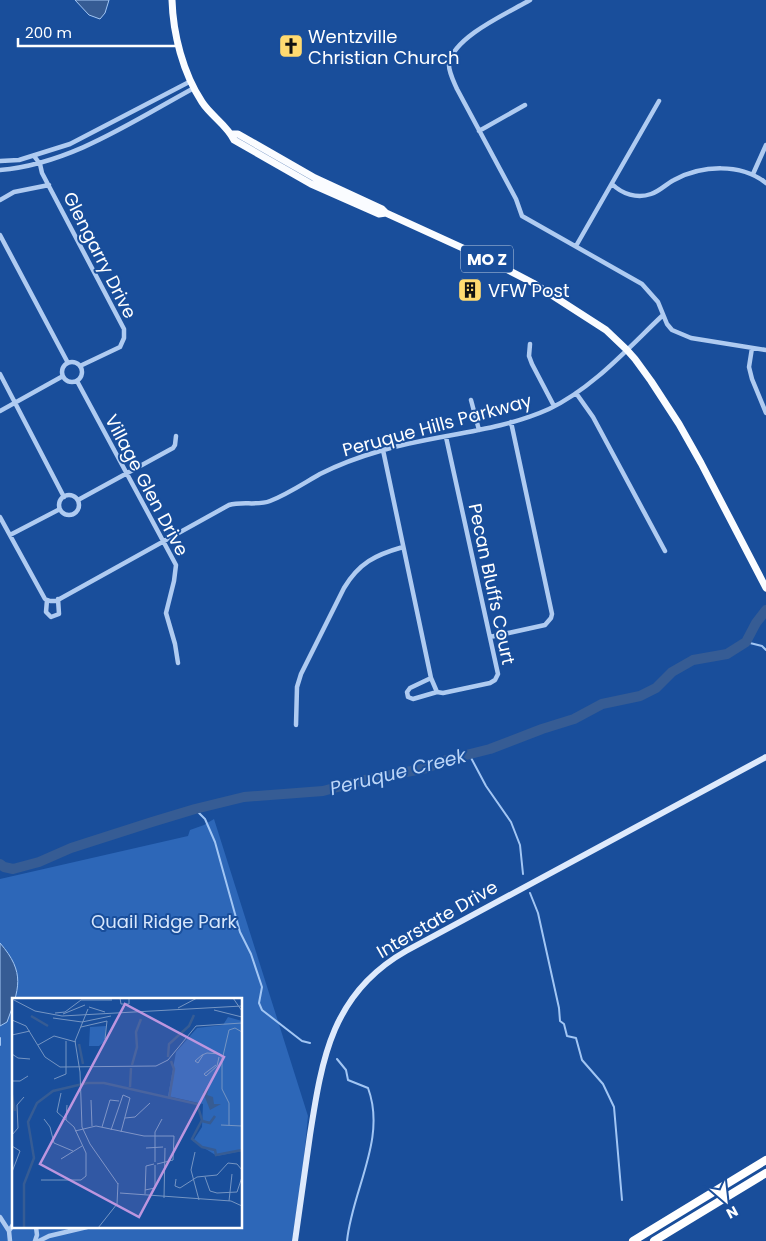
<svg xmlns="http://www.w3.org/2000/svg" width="766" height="1241" font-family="Poppins,sans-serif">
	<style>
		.green { fill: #2d67b8; fill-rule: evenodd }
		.water { fill: #365c94; stroke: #a2c6f4 }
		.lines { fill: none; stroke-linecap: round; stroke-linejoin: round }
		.stream { stroke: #a2c6f4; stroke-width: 2 }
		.river { stroke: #365c94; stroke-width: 10 }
		.street { stroke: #afcbf1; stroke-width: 4.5 }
		.secondary { stroke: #deeafc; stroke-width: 6 }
		.primary { stroke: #fafcff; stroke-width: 7 }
		.highway { stroke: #fff; stroke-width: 8 }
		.labels { text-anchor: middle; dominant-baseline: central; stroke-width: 4; stroke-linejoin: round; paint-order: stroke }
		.shield { fill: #194e9b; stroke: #bacae1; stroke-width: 1 }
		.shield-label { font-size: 16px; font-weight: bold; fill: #fff }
		.poi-label { font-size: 18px; fill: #fff; stroke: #194e9b; text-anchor: start }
		.street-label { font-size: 18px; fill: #fff; stroke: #194e9b }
		.park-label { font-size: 18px; fill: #d7e7fc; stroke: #194e9b }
		.water-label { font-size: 19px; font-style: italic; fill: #bcd6f8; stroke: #194e9b }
		.inset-river { fill: none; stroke: #365c94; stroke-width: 2.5 }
		.inset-road { fill: none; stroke: #7595c3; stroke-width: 1 }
		.view { fill: #bd96df; fill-opacity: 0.15; stroke: #bd96df; stroke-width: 2.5 }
		.inset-edge { fill: none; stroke: #fff; stroke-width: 2.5 }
	</style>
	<rect width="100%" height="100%" fill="#194e9b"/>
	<path class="green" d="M214 819 308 1116 303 1168 292 1241H0V879L188 836 190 830 204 825ZM14 1000H241V1227H14Z"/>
	<path class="water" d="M75 0H109L105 13 100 19 89 15Z
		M0 943C26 973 19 989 7 1022L0 1026Z"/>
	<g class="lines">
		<path class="stream" d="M746 642 762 646 766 650
			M469 754 486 786 511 822 520 845 523 874
			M195 809 205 819 215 842 240 932 251 954 262 987 259 1003 262 1010 302 1041 310 1043
			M530 893 538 913 559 1008 560 1021 564 1024 567 1036 576 1038 582 1060 603 1084 614 1107 622 1200
			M0 1038V1045
			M337 1059 346 1070 348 1080 368 1088C387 1139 352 1190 347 1241"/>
		<path class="river" d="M0 864 4 867 13 869 39 862 71 848 152 822 195 809 244 797 323 791 360 781 427 768 446 760 490 749 542 729 574 719 602 704 640 696 656 688 672 672 693 660 727 654 746 642 756 623 766 610"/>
		<path class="street" d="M530 0C508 13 455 36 449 63 448 71 454 82 457 89L516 199 522 216 642 284 658 302 667 324 672 330 691 338 766 350
			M479 131 525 105
			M34 156 40 164 42 173 124 329V338L120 347 80 366
			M0 161 19 160 70 144 191 81
			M0 170C71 164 133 121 194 88
			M753 174 766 145
			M612 184C622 194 637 199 651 194 660 191 666 184 674 180 702 165 741 163 766 183
			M0 200 14 192 49 185
			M0 235 68 363
			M576 246 659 101
			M530 344 529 356 532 364 554 406
			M752 348 749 367 752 379 766 413
			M62 372a10 10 0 1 1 20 0a10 10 0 1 1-20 0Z
			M0 374 64 497
			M77 381 176 565 174 581 166 613 175 644 178 663
			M576 393 593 417 665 551
			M471 400 479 430
			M0 411 63 376
			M383 450 431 678 437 692 443 693 490 683 495 680 498 674 446 437
			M59 505a10 10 0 1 1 20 0a10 10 0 1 1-20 0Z
			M78 500 173 448 175 445 176 436
			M0 517 45 599 50 601H56L229 505C242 501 258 506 270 501 288 494 304 483 320 474 340 464 359 457 380 451 436 434 496 433 549 409 593 388 628 348 663 315
			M10 535 60 509
			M47 600 46 612 51 617 59 614 58 599
			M490 637 545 625 551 618 552 614 511 422
			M431 678 410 688 407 692 408 697 413 699 437 692
			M296 725 297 687 301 674 344 588C359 563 375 555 403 547
			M14 1157V1160
			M0 1217 9 1231
			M10 1241 9 1231 14 1223
			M35 1241 37 1235 36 1227
			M39 1241 49 1236 87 1227"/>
		<path class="secondary" d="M295 1241C300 1206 305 1171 310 1135 322 1058 332 993 406 951L766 757"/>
		<path class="primary" d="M172 0C173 34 183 73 202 102 211 116 227 125 234 140L311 184 379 214 386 213
			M231 134H238L315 178 382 209 386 213 489 260 533 283 606 330 627 350 635 359 651 381 679 424 701 463 766 588"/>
		<path class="highway" d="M633 1241 766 1160
			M654 1241 766 1173"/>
	</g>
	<defs>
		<symbol id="church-square" viewBox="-11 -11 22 22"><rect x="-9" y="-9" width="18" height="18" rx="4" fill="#ffda70" stroke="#194e9b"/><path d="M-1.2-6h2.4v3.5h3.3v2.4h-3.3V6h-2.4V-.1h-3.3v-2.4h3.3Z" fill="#111"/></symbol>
		<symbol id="building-square" viewBox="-11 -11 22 22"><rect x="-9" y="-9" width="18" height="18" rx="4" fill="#ffda70" stroke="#194e9b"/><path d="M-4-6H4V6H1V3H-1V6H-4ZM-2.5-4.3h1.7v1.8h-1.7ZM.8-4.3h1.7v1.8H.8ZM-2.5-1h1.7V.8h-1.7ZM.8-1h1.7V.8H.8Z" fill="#111"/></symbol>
	</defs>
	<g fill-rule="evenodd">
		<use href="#church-square" x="277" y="32" width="28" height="28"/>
		<use href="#building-square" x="456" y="276" width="28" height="28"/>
	</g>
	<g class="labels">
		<rect class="shield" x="461" y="245.5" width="52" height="27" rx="4"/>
		<g class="shield-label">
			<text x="487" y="259">MO Z</text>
		</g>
		<g class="poi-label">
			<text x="308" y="36">Wentzville<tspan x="308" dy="21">Christian Church</tspan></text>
			<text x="488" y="290">VFW Post</text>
		</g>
		<g class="street-label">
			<text transform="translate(100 255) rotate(63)">Glengarry Drive</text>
			<text transform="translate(437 425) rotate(-15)">Peruque Hills Parkway</text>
			<text transform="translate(147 485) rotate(62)">Village Glen Drive</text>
			<text transform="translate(492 584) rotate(78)">Pecan Bluffs Court</text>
			<text transform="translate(437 919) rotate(-30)">Interstate Drive</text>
		</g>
		<g class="park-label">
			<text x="164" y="921">Quail Ridge Park</text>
		</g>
		<g class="water-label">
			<text transform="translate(398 772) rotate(-14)">Peruque Creek</text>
		</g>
	</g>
	<g transform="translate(12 998)">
		<rect width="230" height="230" fill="#194e9b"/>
		<path d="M216 19 230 23V153L205 158 181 143 190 129 191 106 156 98 164 54 185 30 211 27ZM94 28 93 43 87 48H77L78 29Z" fill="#2d67b8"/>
		<path d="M198 86 195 97 201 99 202 106H209L198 112 191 94Z" fill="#365c94"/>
		<path class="inset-river" d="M19 18 36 28M67 46 71 66M156 59 157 46 177 28 182 17M120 67 125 49 124 34 129 21M118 89 119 70M0 97 3 113M157 101 162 71 159 63M190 123 198 125 203 118M12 230V186L22 160 16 124 25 105 41 93 75 85H92L185 106 190 122 180 141 190 149 203 152 204 157 230 152"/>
		<path class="inset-road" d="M108 0 109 6H117V0M221 0 230 13M0 1 23 13 50 18 230 8M77 9 93 14M166 10 185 0M76 11 63 43 68 74 70 129 78 146 106 186M202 12 230 19M43 15 53 14 69 2H100M51 16 73 7M41 20 70 24 99 18M0 22 14 28 33 59 48 69 144 68 156 62 184 28 230 25M69 29 95 23 93 41M0 37 18 33M26 47 42 38 64 44M0 56 6 60 18 61M191 57 186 65 183 63 190 57 195 55 208 56M211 58 217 32 223 30 230 34M210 59V91L217 105V127M204 67 192 76 194 78 205 68 207 59M42 81 54 76V43M0 83H8L16 78M79 102 80 128M113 120 123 119 138 105M32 121 38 129 42 145 61 153M54 122 55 107M209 127 230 128M90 129 98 102 107 103M99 132 111 97 118 100 109 134M63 133 84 128 132 138H162L161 162 145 166M0 137 6 130 5 107 12 99M0 148 8 153 0 174M134 150 151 149M183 154 179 172 187 202M49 161 70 148M143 164V134L150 121M193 179 198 193 205 195 225 194 230 179M164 181 163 188 168 190 185 179 205 177 216 165 225 166 230 172M29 182H69L74 178V155L62 129 45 114 49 95M133 192 143 190V167M108 195 219 203 230 208M133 196 134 168 142 166M152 200 153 150M217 203 220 176M86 230 105 206 106 185"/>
		<path class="view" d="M113 6 212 59 127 219 28 166Z"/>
		<rect width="230" height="230" class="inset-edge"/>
	</g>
	<g transform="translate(726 1201) rotate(152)" stroke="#194e9b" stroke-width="4" paint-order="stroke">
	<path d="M0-4L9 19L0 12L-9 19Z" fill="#ffffff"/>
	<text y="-8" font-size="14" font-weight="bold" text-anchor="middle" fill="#ffffff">N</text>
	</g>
	<path d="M18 38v8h158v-8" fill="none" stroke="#ffffff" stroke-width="2.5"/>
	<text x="25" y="38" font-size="15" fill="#ffffff" stroke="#194e9b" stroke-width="4" paint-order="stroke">200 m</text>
</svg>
